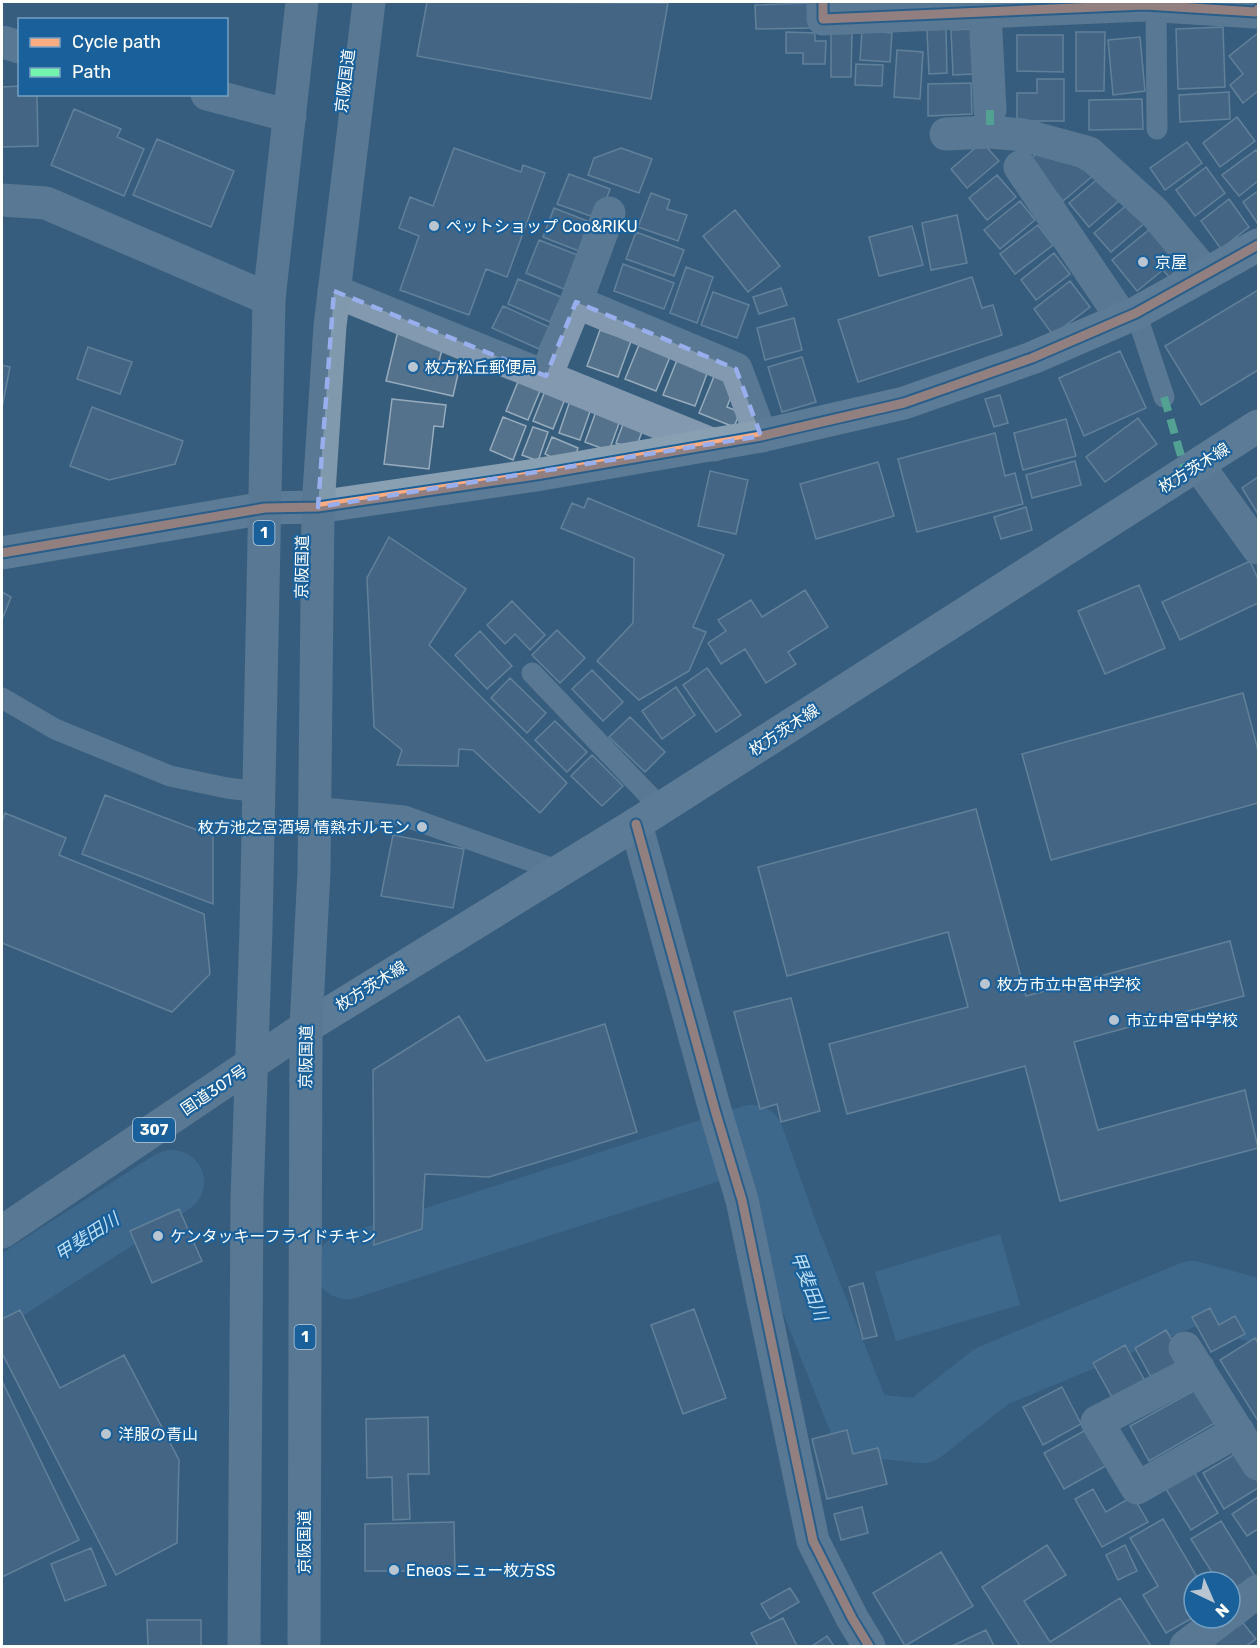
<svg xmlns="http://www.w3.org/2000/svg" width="1260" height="1648" font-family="Rubik,'Noto Sans JP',sans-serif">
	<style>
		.water { fill: #46769e }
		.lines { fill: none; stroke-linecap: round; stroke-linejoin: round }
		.river { stroke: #46769e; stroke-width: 64 }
		.building { fill: #54728c; stroke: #96abbc; stroke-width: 1.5 }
		.lane { stroke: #8299af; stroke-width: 21 }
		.street { stroke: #8299af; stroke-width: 33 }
		.secondary { stroke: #89a0b3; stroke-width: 33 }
		.highway { stroke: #8199ad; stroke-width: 33 }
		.quiet { stroke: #73f3ae; stroke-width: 8; stroke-dasharray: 15 8; stroke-linecap: butt }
		.cycleway-casing { stroke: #1a609a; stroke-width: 13 }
		.cycleway { stroke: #ffac80; stroke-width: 9 }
		.marked { fill: none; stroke: #99afed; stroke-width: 4.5; stroke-dasharray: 12 8; stroke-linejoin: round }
		.poi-dot { fill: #b9c6d2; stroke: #1a609a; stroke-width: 2 }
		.labels { text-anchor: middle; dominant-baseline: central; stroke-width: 4.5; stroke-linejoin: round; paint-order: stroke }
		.shield { fill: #1a609a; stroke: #bacfe1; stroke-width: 1.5 }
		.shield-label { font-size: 15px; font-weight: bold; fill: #fff }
		.street-label { font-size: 16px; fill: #fff; stroke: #1a609a }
		.poi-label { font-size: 16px; fill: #fff; stroke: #1a609a; text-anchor: start }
		.water-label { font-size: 18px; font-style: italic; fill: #bcdef8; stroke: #1a609a }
	</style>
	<rect width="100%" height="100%" fill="#375d7d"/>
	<path class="water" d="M1000 1234 1020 1305 896 1341 875 1272Z"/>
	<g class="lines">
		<path class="river" d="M347 1267 752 1137 787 1236 862 1425 922 1431 992 1376 1192 1293 1258 1311
			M2 1291 172 1182"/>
	</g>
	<path class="building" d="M427 2 668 3 651 99 417 56Z
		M810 3V28L756 29 755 5Z
		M1223 27 1225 87 1178 89 1176 29Z
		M946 29 947 73 929 74 927 30Z
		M971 29 974 74 953 75 951 30Z
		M862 30 892 33 890 62 860 60Z
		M831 31H852L851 77H831Z
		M786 32 815 33V41H826L825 64H803V53H786Z
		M1076 32H1105L1104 91H1076Z
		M1258 33V91L1243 103 1230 85 1243 74 1229 56Z
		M1017 35H1063V72L1017 71Z
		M1140 37 1145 91 1113 95 1108 40Z
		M897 50 923 52 920 99 894 97Z
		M856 64 883 65 882 86 855 85Z
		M1037 79H1064V121H1017V93H1037Z
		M971 83 972 114 928 116V84Z
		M20 86V94H37L38 146 2 147V87Z
		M1229 92 1230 119 1180 122 1179 95Z
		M1142 99 1143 129 1089 130V100Z
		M74 109 121 129 117 137 144 149 124 196 51 165Z
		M1237 117 1255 141 1220 167 1203 143Z
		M157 139 234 171 211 227 133 195Z
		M982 142 999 161 967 188 951 169Z
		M1187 142 1202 163 1165 190 1150 168Z
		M454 148 521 172 523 165 545 173 507 277 486 269 469 315 400 290 419 236 399 228 410 197 433 206Z
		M621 148 652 159 639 193 588 175 594 158Z
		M1044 148 1094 175 1063 201 1029 160Z
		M1256 150 1258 154V181L1239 196 1222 175Z
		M1206 167 1225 193 1195 216 1176 190Z
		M569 174 610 189 599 219 557 204Z
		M997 175 1016 197 987 220 969 198Z
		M1100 177 1120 200 1089 227 1069 203Z
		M1258 191V224L1243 202Z
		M651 193 670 200 667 209 687 215 678 241 638 227Z
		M1229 199 1249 227 1221 249 1201 221Z
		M1020 201 1035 220 1000 249 984 230Z
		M1129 203 1146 222 1111 252 1094 233Z
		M554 208 595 224 584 253 543 237Z
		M735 210 780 266 748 292 703 236Z
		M957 215 967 263 931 270 922 223Z
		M1156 224 1187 262 1169 277 1163 270 1137 291 1112 260Z
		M1038 225 1053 245 1015 274 1000 254Z
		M912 226 923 265 879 276 869 237Z
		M636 232 684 250 674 276 626 259Z
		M539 240 580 256 566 290 526 273Z
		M1054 253 1070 274 1036 300 1021 280Z
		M623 264 674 283 664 309 614 291Z
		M686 267 713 277 697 323 670 313Z
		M972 277 982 308 993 305 1002 335 858 382 838 320Z
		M518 279 561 297 550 322 508 304Z
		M1070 281 1090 307 1053 335 1034 309Z
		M781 288 787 305 759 314 753 297Z
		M1258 290V370L1201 405 1165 346Z
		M713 292 749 305 737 338 701 325Z
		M503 306 549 327 539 349 492 328Z
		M794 318 802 350 765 360 757 328Z
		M600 330 631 341 618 377 587 366Z
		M398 331 444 342 439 361 460 365 453 396 386 381Z
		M641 340 672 352 656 391 625 379Z
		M88 347 132 362 120 394 77 379Z
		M1120 351 1146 408 1084 436 1059 378Z
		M802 357 816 402 782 412 768 367Z
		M677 360 708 371 695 406 663 395Z
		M2 365 10 367 2 408Z
		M715 374 736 383 727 407 740 412 734 427 699 413Z
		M520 377 542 386 528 420 506 411Z
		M547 386 567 394 553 429 533 421Z
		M572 395 593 403 580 440 559 433Z
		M1000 395 1008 423 994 427 985 399Z
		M392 399 446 405 443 427 434 426 429 469 384 464Z
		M598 406 622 415 609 451 585 442Z
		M92 407 183 441 175 464 109 480 70 466Z
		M626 416 645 424 635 450 616 443Z
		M503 417 526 426 513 460 490 450Z
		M1138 418 1157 444 1105 482 1086 457Z
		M1066 419 1076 456 1023 470 1014 433Z
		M533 427 548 432 538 461 522 455Z
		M995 433 1005 476 1015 473 1023 504 917 532 898 459Z
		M552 437 578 448 576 454 551 457 545 454Z
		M1075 461 1081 485 1032 498 1026 475Z
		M878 462 894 516 816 539 800 484Z
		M710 471 748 480 736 534 698 526Z
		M1258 477V514L1242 488Z
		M588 498 724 555 693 627 706 632 689 671 639 700 597 661 633 623 634 558 561 528 572 503 584 508Z
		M1026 507 1032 530 1001 539 994 517Z
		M389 537 466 589 429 645 567 783 540 813 473 750 459 749 458 766 397 765 402 750 374 727 367 578Z
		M1250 561 1258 579V603L1180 640 1162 602Z
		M1139 585 1165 648 1105 674 1078 611Z
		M805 590 828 627 788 652 796 664 766 683 745 649 721 664 708 643 726 631 718 620 751 600 762 617Z
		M2 592 11 597 2 620Z
		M512 601 545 635 530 650 515 634 505 644 487 625Z
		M557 630 585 658 560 683 532 655Z
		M480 631 512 666 487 689 455 655Z
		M707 668 741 715 716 732 683 685Z
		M592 670 623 702 603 721 572 689Z
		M510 678 546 713 527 733 491 698Z
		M676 687 695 715 662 739 642 711Z
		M1243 693 1258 750V803L1051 860 1022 754Z
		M630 717 665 752 645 772 609 737Z
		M555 721 587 752 567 772 535 740Z
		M592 755 623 786 602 806 571 776Z
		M105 795 213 836V904L82 854Z
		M976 809 1026 996 1230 941 1244 996 1074 1042 1098 1130 1245 1090 1258 1148 1060 1201 1025 1066 847 1114 829 1044 968 1007 948 932 787 976 758 867Z
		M5 813 66 838 59 855 204 914 210 974 172 1012 2 943V822Z
		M393 835 464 849 453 908 381 896Z
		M791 998 820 1111 781 1122 777 1104 760 1109 734 1012Z
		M459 1016 486 1061 605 1024 637 1132 489 1177 425 1174 422 1229 374 1245 373 1070Z
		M179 1209 202 1261 152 1283 130 1231Z
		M863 1283 877 1336 863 1339 849 1287Z
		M1210 1308 1219 1325 1235 1316 1245 1334 1211 1352 1192 1317Z
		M694 1309 726 1398 683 1414 651 1325Z
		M20 1310 60 1388 124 1355 179 1460 177 1543 116 1575 2 1353V1319Z
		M1166 1330 1184 1361 1152 1379 1135 1348Z
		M1255 1338 1258 1343V1421L1220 1360Z
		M1125 1345 1145 1381 1113 1399 1093 1363Z
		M2 1381 79 1540 2 1577Z
		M1062 1387 1081 1424 1043 1445 1023 1407Z
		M1197 1389 1215 1423 1149 1461 1130 1426Z
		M428 1417 429 1474H408L410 1519 393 1520 392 1477 367 1478 366 1419Z
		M1091 1427 1111 1463 1064 1489 1044 1453Z
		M847 1430 853 1454 878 1448 887 1484 827 1499 812 1439Z
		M1240 1451 1258 1482V1488L1224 1509 1203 1473Z
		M1194 1472 1218 1513 1191 1530 1166 1489Z
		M1093 1489 1106 1512 1133 1496 1148 1522 1102 1547 1075 1499Z
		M1258 1497V1529L1247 1536 1232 1514Z
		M862 1507 868 1533 841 1540 834 1514Z
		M1163 1519 1200 1582H1194V1617L1166 1633 1143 1595 1158 1586 1130 1538Z
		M1221 1521 1255 1576 1230 1591V1582H1218L1191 1539Z
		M454 1522 455 1571H365V1524Z
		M1047 1545 1066 1575 1024 1601 1050 1642 1120 1598 1151 1646H1020L982 1587Z
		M1125 1545 1137 1571 1118 1580 1106 1555Z
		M91 1548 106 1585 65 1601 51 1564Z
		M941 1552 973 1606 905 1646 873 1593Z
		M790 1588 799 1602 770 1619 761 1604Z
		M783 1618 797 1646H758L751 1633Z
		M1239 1618 1256 1639 1246 1646H1205Z
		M147 1620H201V1646H148Z
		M986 1630 994 1646H952Z
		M827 1636 834 1646H812Z"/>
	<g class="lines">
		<path class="lane" d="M1156 5 1157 129
			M1136 313 1164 397
			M532 673 661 808
			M2 698 55 729 170 776 227 788 259 792
			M314 807 404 816 559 871"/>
		<path class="street" d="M823 2V19L1145 5 1256 12 1258 9
			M985 12 990 110
			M2 42 20 47
			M207 94 290 116
			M946 134 990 132 1023 135 1089 153 1155 213 1206 274
			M1020 167 1122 318
			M2 200 46 203 269 299
			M334 291 714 445
			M576 302 609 213
			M546 376 576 302 736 369 761 436
			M1198 465 1258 548
			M636 824 715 1110 742 1200 813 1541 852 1618 869 1646
			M1185 1348 1258 1464
			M1199 1369 1097 1422 1137 1488 1238 1431
			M1230 1613 1258 1591
			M1186 1646 1223 1618"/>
		<path class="secondary" d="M2 553 265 508 318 507 536 475 761 436 904 403 1032 358 1136 313 1258 245
			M306 1027 636 824 1258 426"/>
		<path class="highway" d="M2 1232 306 1027
			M244 1646 247 1199 256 929 269 299 302 2
			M304 1646 306 1027 314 871 318 507 330 326 369 2"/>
		<path class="quiet" d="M990 110V132
			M1164 397 1186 473"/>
		<defs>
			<path id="cycleway" d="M823 2V19L1145 5 1256 12 1258 9
				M2 553 265 508 318 507 536 475 761 436 904 403 1032 358 1136 313 1258 245
				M636 824 715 1110 742 1200 813 1541 852 1618 869 1646"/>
		</defs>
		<use href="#cycleway" class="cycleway-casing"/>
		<use href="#cycleway" class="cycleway"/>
	</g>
	<path d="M0 0H1260V1648H0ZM334 291 546 376 576 302 736 369 761 436 318 507Z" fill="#375d7d" fill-opacity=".55" fill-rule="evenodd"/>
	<path class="marked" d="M334 291 546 376 576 302 736 369 761 436 318 507Z"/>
	<g class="poi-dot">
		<circle cx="434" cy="226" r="6"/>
		<circle cx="1143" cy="262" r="6"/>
		<circle cx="413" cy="367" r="6"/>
		<circle cx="422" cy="827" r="6"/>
		<circle cx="985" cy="984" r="6"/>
		<circle cx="1114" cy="1020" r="6"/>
		<circle cx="158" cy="1236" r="6"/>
		<circle cx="106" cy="1434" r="6"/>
		<circle cx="394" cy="1570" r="6"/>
	</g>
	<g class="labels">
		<g class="shield">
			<rect x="253.5" y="521" width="21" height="24" rx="4.5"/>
			<rect x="133" y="1118" width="42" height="24" rx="4.5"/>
			<rect x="294.5" y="1325" width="21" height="24" rx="4.5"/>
		</g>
		<g class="shield-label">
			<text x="264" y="533">1</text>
			<text x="154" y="1130">307</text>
			<text x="305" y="1337">1</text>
		</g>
		<g class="street-label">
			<text transform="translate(345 81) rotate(-83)">京阪国道</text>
			<text transform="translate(1194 468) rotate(-32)">枚方茨木線</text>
			<text transform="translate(302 567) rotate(-89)">京阪国道</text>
			<text transform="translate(784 730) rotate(-33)">枚方茨木線</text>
			<text transform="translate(371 986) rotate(-32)">枚方茨木線</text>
			<text transform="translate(306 1057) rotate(-89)">京阪国道</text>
			<text transform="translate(214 1090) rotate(-34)">国道307号</text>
			<text transform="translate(304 1542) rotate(-90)">京阪国道</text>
		</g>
		<g class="poi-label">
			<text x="446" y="226">ペットショップ Coo&amp;RIKU</text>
			<text x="1155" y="262">京屋</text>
			<text x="425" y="367">枚方松丘郵便局</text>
			<text x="410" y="827" text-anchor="end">枚方池之宮酒場 情熱ホルモン</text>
			<text x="997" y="984">枚方市立中宮中学校</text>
			<text x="1126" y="1020">市立中宮中学校</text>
			<text x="170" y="1236">ケンタッキーフライドチキン</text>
			<text x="118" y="1434">洋服の青山</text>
			<text x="406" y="1570">Eneos ニュー枚方SS</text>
		</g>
		<g class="water-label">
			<text transform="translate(87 1237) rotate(-33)">甲斐田川</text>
			<text transform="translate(809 1286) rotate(69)">甲斐田川</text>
		</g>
	</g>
	<rect width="1260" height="1648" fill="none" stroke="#ffffff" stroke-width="6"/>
	<rect x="18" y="18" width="210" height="78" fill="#1a609a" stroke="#76a0c2" stroke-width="1.5"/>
	<rect x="30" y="38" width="30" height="9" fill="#ffac80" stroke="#76a0c2" stroke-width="1.5"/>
	<text x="72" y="48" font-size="18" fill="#ffffff">Cycle path</text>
	<rect x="30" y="68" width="30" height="9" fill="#73f3ae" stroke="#76a0c2" stroke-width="1.5"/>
	<text x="72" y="78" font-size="18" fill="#ffffff">Path</text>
	<g transform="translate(1212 1600) rotate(136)"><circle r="28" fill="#1a609a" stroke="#76a0c2" stroke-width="1.5"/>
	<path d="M0-4.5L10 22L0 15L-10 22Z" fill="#b9c6d2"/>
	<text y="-9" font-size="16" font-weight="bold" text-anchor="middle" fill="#ffffff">N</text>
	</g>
</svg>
